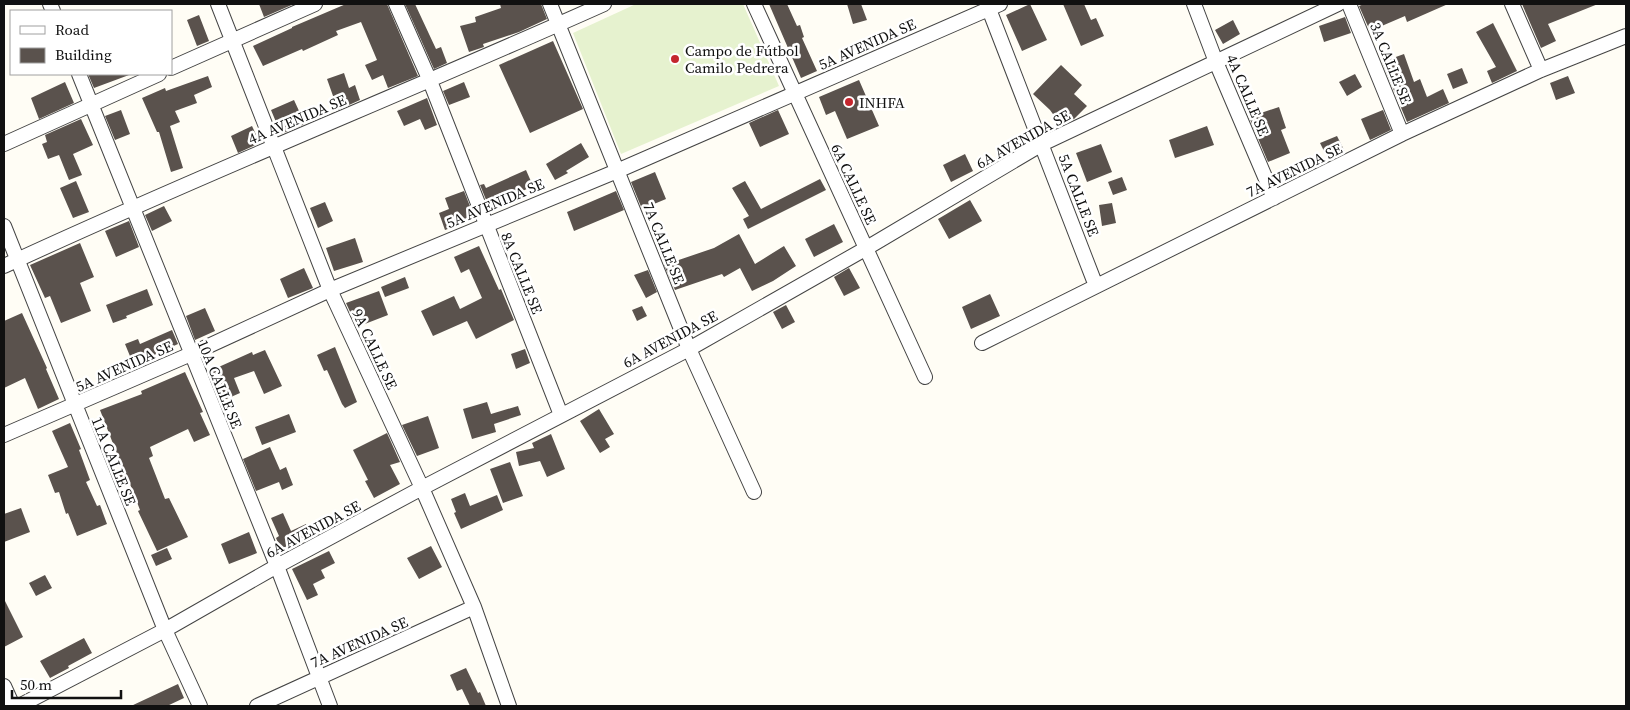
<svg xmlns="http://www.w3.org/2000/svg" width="1630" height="710" font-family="'Source Serif 4',serif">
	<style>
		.pitch { fill: #e6f2cf }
		.building { fill: #5a524d }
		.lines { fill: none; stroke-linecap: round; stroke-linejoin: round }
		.street-casing { stroke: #444; stroke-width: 16 }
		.street { stroke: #fff; stroke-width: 14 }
		.poi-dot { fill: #c4262e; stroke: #fff; stroke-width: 2 }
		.labels { text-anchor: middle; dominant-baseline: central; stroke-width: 5; stroke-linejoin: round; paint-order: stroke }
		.street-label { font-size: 15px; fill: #111; stroke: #fff }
		.poi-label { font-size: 15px; fill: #111; stroke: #fff; text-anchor: start }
	</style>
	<rect width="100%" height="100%" fill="#fffdf5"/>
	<path class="pitch" d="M636 4H743L779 86 621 154 573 33Z"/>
	<path class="building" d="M259 4H294L264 17Z
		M346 4H387L418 76 388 88 383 75 372 80 365 65 377 60 361 22 336 31 338 35 303 51 302 49 263 66 253 46 292 28V27Z
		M405 4H415L436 49 441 47 447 63 434 69Z
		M500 4H541L547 19 519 32 483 44 484 47 469 52 460 26 476 22 475 17 501 8Z
		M769 4H787L797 26 800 25 804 37 802 38 817 71 801 78Z
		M847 4H861L867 20 853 24Z
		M1030 4 1047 40 1022 51 1006 15Z
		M1063 4H1084L1091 20 1096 18 1104 36 1081 46Z
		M1364 4H1448L1407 22 1405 16 1370 31 1359 6Z
		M1522 4H1598L1548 24 1556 41 1541 48Z
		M199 15 209 41 197 46 187 20Z
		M1345 17 1351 33 1324 42 1319 26Z
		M1233 20 1240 34 1223 44 1215 30Z
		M1493 23 1517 71 1492 83 1487 71 1496 67 1476 32Z
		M553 41 583 109 530 133 499 65Z
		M1404 54 1414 82 1420 79 1427 97 1443 89 1449 103 1407 122 1382 62Z
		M1061 65 1082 85 1074 94 1087 106 1074 119 1061 125 1050 110 1033 94Z
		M1462 68 1468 83 1453 89 1447 74Z
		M344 73 349 88 355 85 360 100 338 110 327 79Z
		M88 74H129V75L94 88Z
		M1355 74 1362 87 1347 96 1339 82Z
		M208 76 212 87 194 95 197 103 175 111 180 122 170 126 183 168 171 172 159 132H157L142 98 165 88 166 91Z
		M1568 76 1575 93 1556 100 1550 83Z
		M859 80 879 126 847 139 835 111 826 115 819 97Z
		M65 82 74 103 39 119 31 98Z
		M464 82 470 97 449 105 443 91Z
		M427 98 437 125 425 130 420 119 404 126 397 111Z
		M294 100 305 124 281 134 271 110Z
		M1279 107 1286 128 1281 130 1290 153 1268 162 1249 117Z
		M121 110 130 134 115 140 105 116Z
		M778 110 789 134 760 147 749 123Z
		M1383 110 1391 130 1370 140 1361 119Z
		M81 119 93 145 73 154 82 175 69 180 59 155 48 159 42 144 47 142 45 135Z
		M252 126 260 143 238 153 231 136Z
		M1207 126 1214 145 1175 158 1169 140Z
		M1337 136 1345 152 1328 159 1320 143Z
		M581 143 589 157 566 171 568 173 555 180 546 164Z
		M1101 144 1112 172 1087 182 1076 153Z
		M965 154 973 171 951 182 943 165Z
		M526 170 533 186 510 197 512 203 491 212 480 185 484 184 486 188Z
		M655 172 666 199 642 209 631 182Z
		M1122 177 1127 190 1113 195 1108 182Z
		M820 179 826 190 748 229 743 219 749 216 732 188 745 181 761 209Z
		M76 181 89 212 73 218 60 188Z
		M464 191 475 219 445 230 439 213 449 209 445 198Z
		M616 191 624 210 574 231 567 212Z
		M970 200 982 221 949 239 938 219Z
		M325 202 333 221 318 228 310 208Z
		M1112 203 1116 223 1102 226 1099 205Z
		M164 206 172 221 152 231 145 215Z
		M129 221 139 247 116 257 105 231Z
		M834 224 843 242 814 257 805 239Z
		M739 234 755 264 784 246 796 266 773 281 752 291 740 268 724 277 722 274 675 290 664 265 714 248Z
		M355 238 363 262 334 271 326 248Z
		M80 243 94 277 80 283 91 311 61 323 50 296 45 298 30 265Z
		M479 246 499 290 501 289 514 320 476 339 467 321 433 336 421 311 454 296 460 309 482 298 469 269 461 273 454 257Z
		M304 268 313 288 288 298 280 279Z
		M849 268 860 288 844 296 834 277Z
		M648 270 657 292 646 298 634 275Z
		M405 277 409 288 385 297 381 287Z
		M147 289 153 305 126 316 127 318 113 323 106 305Z
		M379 291 388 315 357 327 346 303Z
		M990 294 1000 316 971 329 962 307Z
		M786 305 795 322 782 329 773 312Z
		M642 306 647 316 637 321 632 310Z
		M205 308 215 331 195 340 186 316Z
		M22 313 47 368 46 369 59 399 38 409 25 378 4 388V321Z
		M172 330 178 344 154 355 153 353 132 361 125 344 138 339 140 344Z
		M335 347 357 402 345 408 342 404 327 370 324 371 317 355Z
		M525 349 530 363 516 369 511 354Z
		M265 350 282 386 264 394 254 371 234 378 240 393 224 400 212 370 252 352 253 355Z
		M185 372 203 412 200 413 210 435 194 442 188 429 150 447 153 456 149 458 165 499 169 498 188 537 157 551 138 511 140 510 130 484 120 488 115 476 124 472 100 410 142 394 141 391Z
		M487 402 491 414 518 406 521 415 494 424 496 432 472 439 463 409Z
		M599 409 614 434 605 439 610 447 600 453 580 421Z
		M289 414 296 432 262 445 255 427Z
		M428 416 439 448 417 456 402 425Z
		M70 423 81 449 79 450 90 480 86 482 97 506 100 505 107 524 77 536 68 513 66 514 59 492 55 493 48 475 68 467 52 431Z
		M387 433 400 462 390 465 400 484 374 498 365 481 368 480 353 450Z
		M551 434 565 469 547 477 540 461 519 466 516 452 534 448 532 443Z
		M270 447 280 470 286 467 293 485 282 490 279 482 256 491 243 459Z
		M510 462 523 496 503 503 490 469Z
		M465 493 470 506 497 495 503 510 461 529 454 513 456 512 451 499Z
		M21 508 30 532 4 542V514Z
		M283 513 291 531 306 524 312 536 281 550 276 538 279 536 271 518Z
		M249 532 257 553 229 564 221 544Z
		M431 546 442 567 419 579 407 558Z
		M167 548 172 559 156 566 151 555Z
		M329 551 335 563 321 570 325 578 313 584 318 595 307 600 292 569Z
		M45 575 52 588 36 596 29 583Z
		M4 599 23 637 4 647Z
		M84 638 92 653 68 666 69 668 50 678 40 661Z
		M466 668 478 693 480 692 486 706H470L462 689 457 691 450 675Z
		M178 684 184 698 167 706H131Z"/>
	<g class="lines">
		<defs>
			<path id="street" d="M50 4 53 11
				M218 4 330 290 422 488 474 607 509 706
				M396 4 430 81 561 415
				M550 4 689 349 754 492
				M754 4 925 377
				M987 4 1096 286
				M1194 4 1216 62 1274 198
				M1349 4 1402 134
				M1512 4 1541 70
				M171 68 315 4
				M79 74 277 566 330 706
				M4 144 159 74
				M4 226 165 630 200 706
				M4 266C202 174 405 93 604 4
				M982 343 1402 134 1541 70 1626 36
				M4 435 191 354 330 290 617 171 1000 4
				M4 686 13 706
				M19 706 165 630 277 566 422 488 689 349 865 249 1042 144 1338 4
				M257 706 474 607"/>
		</defs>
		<use href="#street" class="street-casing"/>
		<use href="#street" class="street"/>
	</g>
	<g class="poi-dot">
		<circle cx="675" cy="59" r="5"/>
		<circle cx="849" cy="102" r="5"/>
	</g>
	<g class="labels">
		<g class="street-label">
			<text transform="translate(867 44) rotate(-24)">5A AVENIDA SE</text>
			<text transform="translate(1391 63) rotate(68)">3A CALLE SE</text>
			<text transform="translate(1248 95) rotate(67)">4A CALLE SE</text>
			<text transform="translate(297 119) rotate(-23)">4A AVENIDA SE</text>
			<text transform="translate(1023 139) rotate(-29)">6A AVENIDA SE</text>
			<text transform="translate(1294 170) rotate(-26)">7A AVENIDA SE</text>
			<text transform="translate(854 184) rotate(65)">6A CALLE SE</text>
			<text transform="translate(1079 195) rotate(69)">5A CALLE SE</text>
			<text transform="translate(495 203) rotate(-23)">5A AVENIDA SE</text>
			<text transform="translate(664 243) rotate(68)">7A CALLE SE</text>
			<text transform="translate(522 273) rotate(68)">8A CALLE SE</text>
			<text transform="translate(670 339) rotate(-28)">6A AVENIDA SE</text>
			<text transform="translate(375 349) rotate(65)">9A CALLE SE</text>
			<text transform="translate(124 366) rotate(-24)">5A AVENIDA SE</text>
			<text transform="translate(220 384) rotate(68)">10A CALLE SE</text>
			<text transform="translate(114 461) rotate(68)">11A CALLE SE</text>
			<text transform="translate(313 529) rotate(-28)">6A AVENIDA SE</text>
			<text transform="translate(359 642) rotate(-24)">7A AVENIDA SE</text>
		</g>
		<g class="poi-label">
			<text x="685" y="50">Campo de Fútbol<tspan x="685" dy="17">Camilo Pedrera</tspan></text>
			<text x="859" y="102">INHFA</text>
		</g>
	</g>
	<rect width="1630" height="710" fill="none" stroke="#111111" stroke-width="10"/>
	<rect x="10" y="10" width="162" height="65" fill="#ffffff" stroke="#a0a0a0"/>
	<rect x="20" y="26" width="25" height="8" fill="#ffffff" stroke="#a0a0a0"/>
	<text x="55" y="35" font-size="15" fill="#111111">Road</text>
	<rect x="20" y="48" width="25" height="15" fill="#5a524d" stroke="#a0a0a0"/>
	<text x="55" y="60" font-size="15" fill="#111111">Building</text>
	<path d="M12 690v8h109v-8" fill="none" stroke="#111111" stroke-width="2.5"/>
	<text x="20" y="690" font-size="15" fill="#111111" stroke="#ffffff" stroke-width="4" paint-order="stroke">50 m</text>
</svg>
